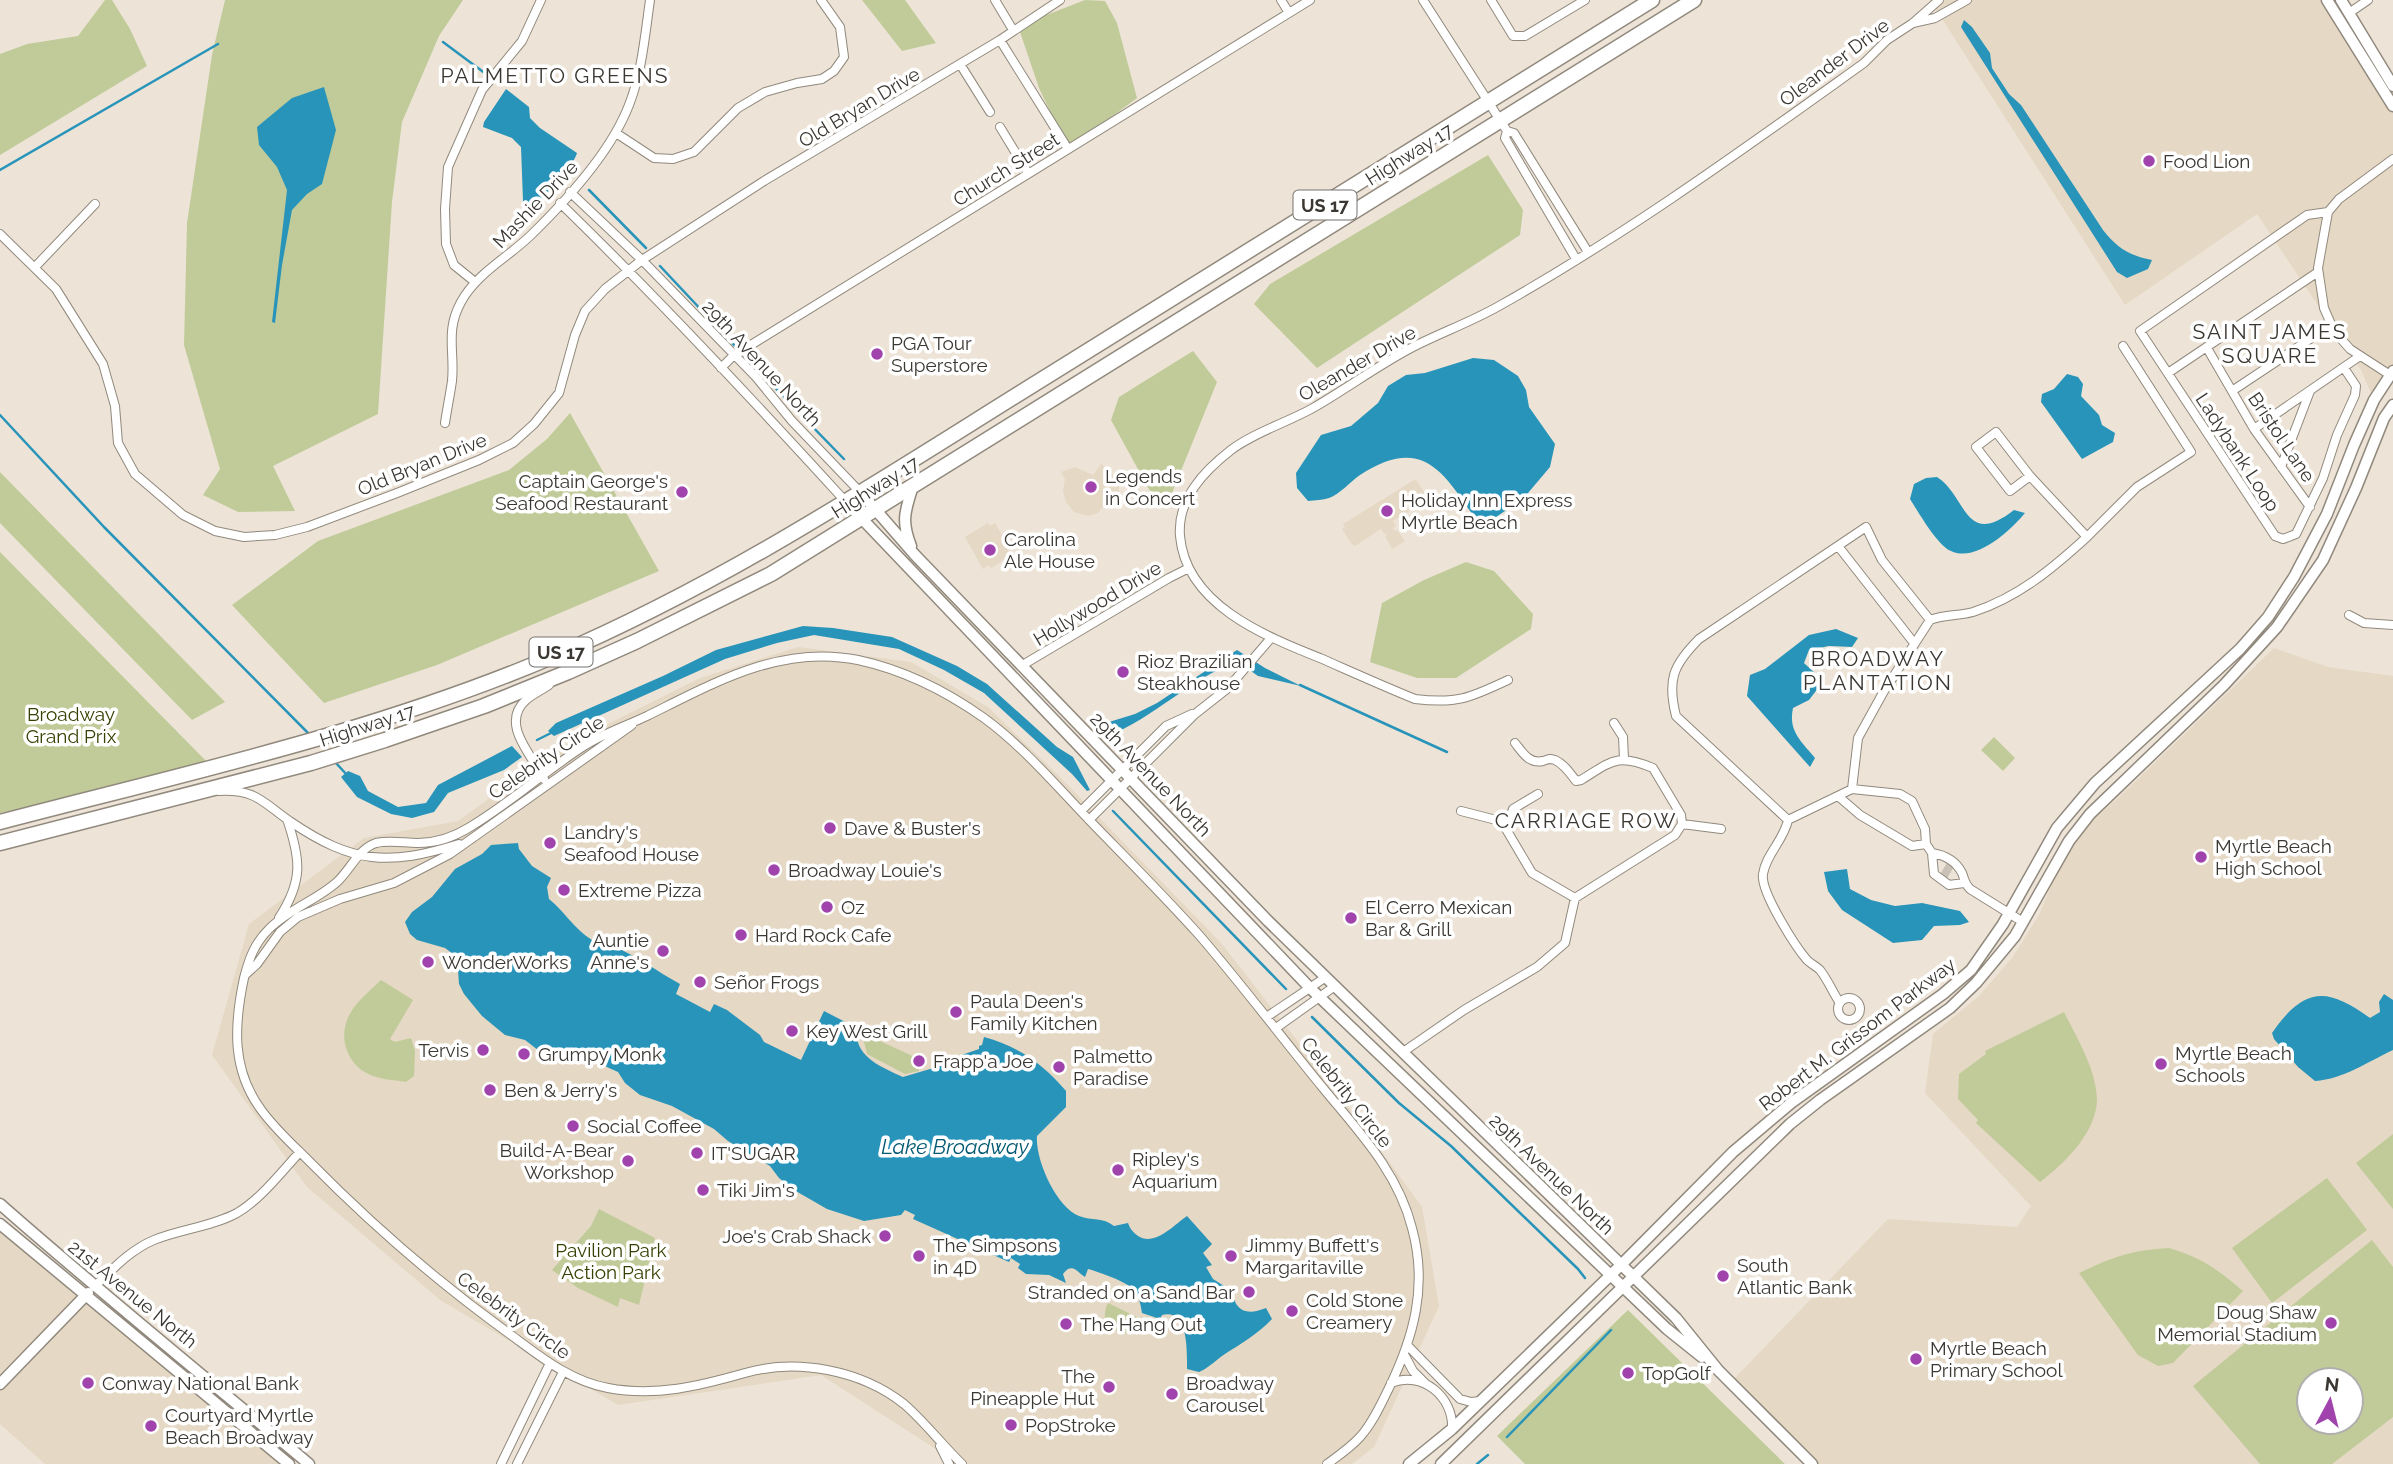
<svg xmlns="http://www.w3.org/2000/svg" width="2393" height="1464" font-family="Raleway,sans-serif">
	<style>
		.built { fill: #e5d8c4; fill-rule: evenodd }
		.green { fill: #c0cb99; fill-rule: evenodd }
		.water { fill: #2894ba }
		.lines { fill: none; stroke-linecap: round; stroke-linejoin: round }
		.stream { stroke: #2894ba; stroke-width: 2.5 }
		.street-tunnel { stroke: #c9c1b6; stroke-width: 8; stroke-dasharray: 8 4; stroke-linecap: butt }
		.street-casing { stroke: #91897d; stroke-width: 10 }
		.secondary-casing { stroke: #91897d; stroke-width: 13 }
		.highway-casing { stroke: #91897d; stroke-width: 17 }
		.street { stroke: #fff; stroke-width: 8 }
		.secondary { stroke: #fff; stroke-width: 10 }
		.highway { stroke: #fff; stroke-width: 14 }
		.poi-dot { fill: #a143ac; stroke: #fff; stroke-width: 2.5 }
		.labels { text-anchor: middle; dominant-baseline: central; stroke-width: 7; stroke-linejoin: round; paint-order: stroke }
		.shield { fill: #fff; stroke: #767370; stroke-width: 2 }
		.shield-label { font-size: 18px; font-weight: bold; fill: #3b3732 }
		.street-label { font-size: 19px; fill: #3b3732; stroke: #fff }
		.poi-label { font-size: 19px; fill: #3b3732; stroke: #fff; text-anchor: start }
		.park-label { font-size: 19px; fill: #374000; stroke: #fff }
		.neighbourhood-label { font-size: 21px; letter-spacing: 2px; fill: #3b3732; stroke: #fff }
		.water-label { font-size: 21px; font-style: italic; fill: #005873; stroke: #fff }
	</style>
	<rect width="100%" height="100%" fill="#ede4d7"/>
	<path class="built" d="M1930 0H2327L2393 106V371L2374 400 2361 370 2257 214 2125 305Z
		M1101 464 1111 472 1119 484V507L1105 504 1098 513 1088 516 1074 512 1066 502 1063 491 1065 479 1061 472 1075 467 1093 475Z
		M1414 480 1417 481 1426 495 1423 497 1425 500 1393 521 1396 526 1393 528 1395 531 1397 530 1405 541 1392 549 1385 536 1388 534H1384L1381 529 1355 546 1351 543 1342 529 1345 527 1343 524Z
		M988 523 990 526 995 523 1007 544 1005 545 1011 556 991 568 989 565 983 569 965 537Z
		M798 647 911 662 988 707 1059 776 1222 944 1355 1115 1422 1207 1439 1306 1374 1447 1352 1464H959L821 1375 618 1405 440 1300 307 1187 212 1055 249 924 364 838 458 821 558 749 700 678Z
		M2274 648 2328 667 2393 676V1464H1812L1731 1382 1888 1219 2017 1227 2031 1206 1925 1093 1933 1034 1979 996 2012 958 2040 913 2069 841 2117 799ZM2309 1380H2351V1422H2309Z
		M0 1224 289 1464H45L0 1424Z"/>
	<path class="green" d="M105 0H112L130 29 147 66 0 155V54L27 44 78 36Z
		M225 0H463L439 36 402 122 392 202 378 414 273 466 295 511 238 512 203 495 220 469 184 345 187 223 212 55Z
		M862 0H905L936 43 902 51Z
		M1085 0 1105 1 1117 23 1137 98 1068 149 1039 88 1018 26Z
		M1488 155 1523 210 1520 235 1317 368 1254 304 1270 284Z
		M1193 351 1217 382 1170 498 1150 491 1111 420 1119 397Z
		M570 413 659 571 437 665 324 703 232 605 318 541 509 470 547 439Z
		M0 472 225 702 192 720 0 523Z
		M0 552 212 767 0 813Z
		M1466 562 1494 571 1533 614 1531 629 1456 678H1417L1370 662 1382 603 1424 580Z
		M1994 737 2015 758 2003 771 1981 750Z
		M381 980 413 1000 390 1039 395 1042 411 1038 415 1051 414 1076 406 1082C396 1080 384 1080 373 1076 347 1067 336 1036 351 1012 358 1000 371 990 381 980Z
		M2064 1012C2077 1038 2096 1069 2097 1099 2097 1132 2064 1164 2040 1182L1976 1123 1978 1120 1958 1099 1959 1074 1986 1054 1985 1051Z
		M862 1033 917 1058 919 1071 905 1074 867 1054Z
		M2393 1134V1209L2356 1163Z
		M2327 1178 2367 1230 2272 1303 2232 1248Z
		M599 1209 655 1238 639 1305 620 1298 618 1307 578 1288 552 1270 591 1226Z
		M2372 1240 2393 1267V1417L2332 1464H2260L2193 1386ZM2309 1380H2351V1422H2309Z
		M2169 1248C2202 1258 2217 1269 2243 1291L2173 1363 2158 1366 2138 1355 2079 1273C2113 1257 2131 1250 2169 1248Z
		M1108 1303 1145 1321C1131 1346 1094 1329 1108 1303Z
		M1628 1310 1785 1464H1525L1497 1436Z"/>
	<path class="water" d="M1964 20 1972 27 1990 53 1992 68 2009 94 2021 105 2103 230C2117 248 2130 256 2152 260L2148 269 2127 278 2117 272 1961 27Z
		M324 87 336 130 322 184 307 194 292 210 282 265 275 323 272 322 287 190 277 167 259 145 257 127 292 98Z
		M506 89 529 107 530 118 540 128 577 153C573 167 540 204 526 208L523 201 521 147 512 138 483 127 484 122Z
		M1473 358 1494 360 1518 376 1526 390 1529 407 1555 444 1550 467 1523 499 1481 527C1446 477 1426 432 1360 475 1350 482 1340 494 1329 498 1323 500 1315 500 1308 501L1297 488 1296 473 1321 435 1351 426 1378 403 1388 386 1406 375 1425 373Z
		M2067 374 2078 377 2083 384 2081 396 2099 415 2102 425 2115 433 2113 442 2082 459 2041 402 2042 394 2054 389Z
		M1937 477C1967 496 1964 549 2014 510L2025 513C2011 530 1976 563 1951 551 1937 545 1919 513 1910 499L1914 484 1926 478Z
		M803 626 833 628 892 637 957 666 987 684 1057 747 1073 757 1090 790 1087 791 1072 774 984 693 944 670 899 649 814 635 777 643 725 659 554 736 548 731 556 723 663 676 716 650Z
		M1836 629 1858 638 1852 647 1829 646 1809 650 1804 663 1816 674 1819 687 1809 700 1793 708C1788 731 1801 741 1815 758L1810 767 1747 696 1750 675 1765 669 1809 635Z
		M1237 650 1265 668 1301 686 1258 676 1238 662C1192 676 1154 719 1107 736L1096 726 1135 714 1157 703Z
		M512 746 522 757 504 770 448 793 434 812 412 818 391 814 357 797 341 777 348 771 360 776 368 791 398 807 426 803 438 785Z
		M518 843 519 849 532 866 551 878 547 887 549 899C564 911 575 930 592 940 598 944 607 944 613 946 637 956 658 972 680 984L676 994 710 1012 714 1004 727 1010 760 1035 764 1042 801 1060 824 1011 857 1028C853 1056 881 1067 903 1077L957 1061 956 1057 979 1049V1046L982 1045 984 1037C1019 1047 1042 1063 1066 1091V1107L1037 1136C1035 1159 1056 1207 1079 1216 1092 1221 1103 1217 1114 1226L1128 1223C1130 1229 1133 1232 1138 1236 1154 1247 1174 1225 1187 1216L1212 1244 1203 1253 1212 1265 1206 1267 1213 1279 1232 1291C1235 1311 1246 1316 1266 1308L1272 1319C1257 1335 1240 1344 1222 1356 1214 1362 1208 1368 1199 1372L1187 1369C1187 1352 1189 1308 1162 1315L1160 1319 1142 1313C1141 1306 1139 1297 1135 1291 1128 1282 1099 1272 1088 1269L1085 1277C1077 1272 1072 1262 1063 1274L1066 1283 1049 1275 1026 1274 1018 1268 1020 1264 1011 1258 1009 1262 913 1219 915 1215 905 1210 901 1215 864 1221 827 1209 794 1190 779 1178 770 1166 728 1141 714 1129 672 1106 640 1095 625 1083 618 1072 598 1063 585 1062 574 1056 553 1057 538 1050 525 1040 505 1035 482 1016 464 994 459 984 458 970 453 954 445 948 417 940 410 934 405 922 412 912 432 897 455 869 482 854 491 845Z
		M1847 869 1850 889 1871 900 1895 906 1922 903 1960 911 1969 922 1960 925 1934 926 1922 940 1893 943 1842 910 1828 891 1824 872Z
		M2384 994 2393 1000V1050C2367 1062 2344 1079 2315 1081L2298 1067 2274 1039 2272 1033C2304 987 2326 986 2370 1018L2380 1012 2379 1002Z"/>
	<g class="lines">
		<path class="stream" d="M443 42 486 74
			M0 170 218 44
			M589 190 646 248
			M660 266 736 347
			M748 360 796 409
			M0 415 104 527 311 736
			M803 417 844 459
			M1300 685 1447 752
			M537 740 553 732
			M335 762 347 775
			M1113 811 1286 989
			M1312 1017 1399 1103 1451 1146 1578 1269 1585 1278
			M1507 1437 1611 1330
			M1477 1464 1488 1455"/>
		<path class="street-tunnel" d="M1945 866 1952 870
			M1941 873 1948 877"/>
		<defs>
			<path id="street" d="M995 0 1013 30
				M1281 0 1289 13
				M1423 0 1507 131 1514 133 1588 252
				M1491 0 1513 36H1525L1585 0
				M2349 13 2368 0
				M1913 23 1935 18 1967 0
				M1000 40 1068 149
				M960 64 990 112
				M1000 127 1028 173
				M1507 131 1505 138 1576 259
				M616 133 654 158 673 159 694 152 738 108 765 92 797 83 822 79 834 71 844 57 840 27 821 0
				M570 192 642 260 756 377 792 421 861 493
				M560 203C659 299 753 400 846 502
				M2328 212 2307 215 2140 331 2275 536 2283 539 2296 534 2323 478 2337 435 2355 395 2356 386 2344 368
				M0 234 56 289 103 364 115 406 118 443 135 474 183 515 215 531 244 537 275 535 307 527 397 493 479 460 513 443 534 424 559 393 575 335 585 311 605 289 642 260 764 181 1000 40 1060 0
				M35 267 95 204
				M475 282 454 265 446 244 445 209 448 167 482 90 522 41 541 0
				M2207 348 2254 429 2310 507
				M721 368 733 356 1310 0
				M2168 373 2318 272
				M2390 375 2350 349 2334 331 2324 308 2318 268 2328 212 2339 199 2393 159
				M2232 391 2331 325
				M445 423C447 409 450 395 452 381 455 352 445 331 461 302 476 274 507 258 530 236 566 201 611 152 629 105 642 72 645 35 650 0
				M2254 429 2360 356
				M2281 467 2310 391
				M2030 476 2010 491 1976 447 1996 432 2030 476 2087 537 2137 487 2191 452 2123 346
				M1838 546 1914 643
				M2349 615 2364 623 2393 625
				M1930 620 1884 691 1858 738 1852 789 1788 820 1676 716C1667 680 1673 665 1699 639L1866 527 1882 560 1930 620C1944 614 1959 616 1973 612 2019 597 2053 568 2087 537
				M1021 666 1169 578 1189 568
				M1508 680C1470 698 1457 704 1415 699 1383 686 1352 672 1320 658 1265 636 1186 605 1180 536 1177 499 1204 471 1231 450 1255 432 1286 423 1313 408 1346 389 1377 366 1411 348 1440 333 1471 322 1499 306 1627 234 1745 148 1864 63L1887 40 1913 23 1939 0
				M1614 723 1623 737 1624 759
				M544 779C533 756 499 724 526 700 533 694 542 690 549 685
				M1852 789 1900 794 1912 801 1925 829 1926 844 1932 853 1934 874 1949 885 1964 883
				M219 791C257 789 263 803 291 822 353 864 389 866 459 844
				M1538 794 1513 809 1506 829 1532 873 1575 898
				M1838 796 1860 815 1912 846 1926 844
				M1081 811 1166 726 1192 714
				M1461 811 1508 823
				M1089 820 1195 714 1228 688 1271 638
				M1788 820C1784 840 1766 854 1763 874 1760 891 1795 946 1807 960 1811 964 1816 966 1820 970 1828 980 1833 993 1840 1003
				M1682 824 1721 829
				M1932 853C1944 855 1956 861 1962 873 1965 880 1964 883 1970 889L2023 922
				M279 918C303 881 301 860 287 819
				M246 974 257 964 280 932 298 917 340 899 394 883 450 854 632 725
				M1838 1009a11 11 0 1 1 22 0a11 11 0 1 1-22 0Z
				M1268 1016 1326 977
				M1276 1028 1335 986
				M1403 1052 1464 1010 1537 967 1565 943 1575 898 1675 835 1682 824 1681 815 1653 768C1617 753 1612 761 1581 780L1576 781C1570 773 1564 764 1555 760 1548 758 1550 759 1543 761 1529 764 1523 753 1515 743
				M94 1287C113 1269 130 1250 154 1240 181 1229 211 1227 237 1213 261 1199 281 1172 300 1152
				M1408 1346 1460 1399 1471 1402 1481 1401
				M1405 1356 1413 1371 1426 1384
				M1391 1383C1422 1370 1454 1397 1452 1429
				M940 1446 949 1464
				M501 1464 550 1363
				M517 1464 563 1372
				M962 1464C942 1445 925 1422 904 1404 861 1370 797 1358 745 1373 699 1386 656 1397 608 1388 570 1381 541 1357 511 1335 439 1283 372 1225 310 1162 294 1146 276 1130 262 1111 231 1070 234 1025 244 978 249 959 254 944 269 929 289 909 317 900 337 882 351 869 358 849 376 843 390 840 404 843 418 843 437 843 454 837 470 827 510 803 545 771 584 746 604 733 626 726 647 716 714 683 781 644 858 660 904 670 946 691 984 718 1025 748 1059 789 1094 825 1130 862 1166 898 1200 936 1243 986 1282 1038 1323 1088 1359 1132 1398 1172 1412 1228 1428 1286 1414 1337 1388 1390 1380 1406 1372 1424 1360 1437 1350 1448 1338 1456 1327 1464"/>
			<path id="secondary" d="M2327 0 2393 106
				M2341 0 2393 86
				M861 493 915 555 1268 921 1676 1318 1718 1370 1812 1464
				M846 502 1310 988 1667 1329 1702 1357
				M911 546C901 521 905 511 913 486
				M0 1204C101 1293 206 1378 309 1464
				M0 1224 289 1464
				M0 1384 88 1293
				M1409 1464 1452 1429 1621 1265 1733 1152 1791 1103 1943 994 1971 970 2003 924 2057 828 2095 783 2240 649 2268 617 2294 577 2327 514 2354 445 2374 400 2393 371
				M1441 1464 1790 1124 1820 1100 1950 1008 1976 983 2015 936 2069 841 2090 814 2224 685 2277 627 2323 560 2356 488 2384 418 2393 405"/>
			<path id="highway" d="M0 822C187 773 376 732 554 656 731 580 886 476 1049 375 1250 250 1450 125 1652 0
				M0 843 311 763 385 740 484 706 568 672 637 641 771 574 1694 0"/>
		</defs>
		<use href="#street" class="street-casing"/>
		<use href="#secondary" class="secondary-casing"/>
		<use href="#highway" class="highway-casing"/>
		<use href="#street" class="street"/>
		<use href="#secondary" class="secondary"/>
		<use href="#highway" class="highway"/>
	</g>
	<g class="poi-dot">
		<circle cx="2149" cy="161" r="7"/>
		<circle cx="877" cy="354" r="7"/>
		<circle cx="1091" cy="487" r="7"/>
		<circle cx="682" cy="492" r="7"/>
		<circle cx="1387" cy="511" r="7"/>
		<circle cx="990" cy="550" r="7"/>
		<circle cx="1123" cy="672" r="7"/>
		<circle cx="830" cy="828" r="7"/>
		<circle cx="550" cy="843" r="7"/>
		<circle cx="2201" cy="857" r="7"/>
		<circle cx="774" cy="870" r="7"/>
		<circle cx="564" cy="890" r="7"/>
		<circle cx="827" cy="907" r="7"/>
		<circle cx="1351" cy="918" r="7"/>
		<circle cx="741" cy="935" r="7"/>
		<circle cx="663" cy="951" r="7"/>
		<circle cx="428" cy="962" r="7"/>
		<circle cx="700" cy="982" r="7"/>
		<circle cx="956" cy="1012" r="7"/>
		<circle cx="792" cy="1031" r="7"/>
		<circle cx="483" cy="1050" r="7"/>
		<circle cx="524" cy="1054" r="7"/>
		<circle cx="919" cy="1061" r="7"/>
		<circle cx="2161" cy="1064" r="7"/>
		<circle cx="1059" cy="1067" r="7"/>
		<circle cx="490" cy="1090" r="7"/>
		<circle cx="573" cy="1126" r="7"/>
		<circle cx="697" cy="1153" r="7"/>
		<circle cx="628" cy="1161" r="7"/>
		<circle cx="1118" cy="1170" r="7"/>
		<circle cx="703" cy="1190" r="7"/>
		<circle cx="885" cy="1236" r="7"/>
		<circle cx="919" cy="1256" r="7"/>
		<circle cx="1231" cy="1256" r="7"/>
		<circle cx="1723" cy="1276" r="7"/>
		<circle cx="1249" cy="1292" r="7"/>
		<circle cx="1292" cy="1311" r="7"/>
		<circle cx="2331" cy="1323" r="7"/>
		<circle cx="1066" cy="1324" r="7"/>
		<circle cx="1916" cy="1359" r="7"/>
		<circle cx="1628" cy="1373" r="7"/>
		<circle cx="88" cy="1383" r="7"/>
		<circle cx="1109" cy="1387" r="7"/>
		<circle cx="1172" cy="1394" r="7"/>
		<circle cx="1011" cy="1425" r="7"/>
		<circle cx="151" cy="1426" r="7"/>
	</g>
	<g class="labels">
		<g class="shield">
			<rect x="1293.5" y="190.5" width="63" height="29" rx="5"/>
			<rect x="529.5" y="637.5" width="63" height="29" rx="5"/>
		</g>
		<g class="shield-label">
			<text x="1325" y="205">US 17</text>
			<text x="561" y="652">US 17</text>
		</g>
		<g class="street-label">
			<text transform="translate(1834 62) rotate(-37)">Oleander Drive</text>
			<text transform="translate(859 107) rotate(-31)">Old Bryan Drive</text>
			<text transform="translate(1409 154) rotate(-32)">Highway 17</text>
			<text transform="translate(1006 169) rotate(-32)">Church Street</text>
			<text transform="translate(535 204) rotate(-46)">Mashie Drive</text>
			<text transform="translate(762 363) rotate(47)">29th Avenue North</text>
			<text transform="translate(1357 363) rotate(-30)">Oleander Drive</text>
			<text transform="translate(2282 437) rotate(56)">Bristol Lane</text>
			<text transform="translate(2238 452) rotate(57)">Ladybank Loop</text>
			<text transform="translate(422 464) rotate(-22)">Old Bryan Drive</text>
			<text transform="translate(875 487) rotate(-32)">Highway 17</text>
			<text transform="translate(1097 603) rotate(-31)">Hollywood Drive</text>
			<text transform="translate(367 725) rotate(-18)">Highway 17</text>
			<text transform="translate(546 757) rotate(-34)">Celebrity Circle</text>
			<text transform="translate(1151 774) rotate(46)">29th Avenue North</text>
			<text transform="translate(1857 1034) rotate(-37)">Robert M. Grissom Parkway</text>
			<text transform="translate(1347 1092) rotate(52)">Celebrity Circle</text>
			<text transform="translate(1552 1174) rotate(44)">29th Avenue North</text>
			<text transform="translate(133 1294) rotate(39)">21st Avenue North</text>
			<text transform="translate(514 1315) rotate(36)">Celebrity Circle</text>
		</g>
		<g class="poi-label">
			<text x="2163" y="161">Food Lion</text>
			<text x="891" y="343">PGA Tour<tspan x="891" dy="22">Superstore</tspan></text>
			<text x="1105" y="476">Legends<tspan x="1105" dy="22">in Concert</tspan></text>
			<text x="668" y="481" text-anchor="end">Captain George's<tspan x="668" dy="22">Seafood Restaurant</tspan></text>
			<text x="1401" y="500">Holiday Inn Express<tspan x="1401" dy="22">Myrtle Beach</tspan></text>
			<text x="1004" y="539">Carolina<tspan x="1004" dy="22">Ale House</tspan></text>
			<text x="1137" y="661">Rioz Brazilian<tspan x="1137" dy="22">Steakhouse</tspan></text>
			<text x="844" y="828">Dave &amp; Buster's</text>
			<text x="564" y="832">Landry's<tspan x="564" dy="22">Seafood House</tspan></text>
			<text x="2215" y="846">Myrtle Beach<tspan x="2215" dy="22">High School</tspan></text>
			<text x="788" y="870">Broadway Louie's</text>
			<text x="578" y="890">Extreme Pizza</text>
			<text x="841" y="907">Oz</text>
			<text x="1365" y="907">El Cerro Mexican<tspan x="1365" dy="22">Bar &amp; Grill</tspan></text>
			<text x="755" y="935">Hard Rock Cafe</text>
			<text x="649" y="940" text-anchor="end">Auntie<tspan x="649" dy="22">Anne's</tspan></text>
			<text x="442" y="962">WonderWorks</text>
			<text x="714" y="982">Señor Frogs</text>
			<text x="970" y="1001">Paula Deen's<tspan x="970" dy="22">Family Kitchen</tspan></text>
			<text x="806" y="1031">Key West Grill</text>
			<text x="469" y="1050" text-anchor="end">Tervis</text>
			<text x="2175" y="1053">Myrtle Beach<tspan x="2175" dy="22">Schools</tspan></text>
			<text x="538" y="1054">Grumpy Monk</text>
			<text x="1073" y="1056">Palmetto<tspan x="1073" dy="22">Paradise</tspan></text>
			<text x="933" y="1061">Frapp'a Joe</text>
			<text x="504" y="1090">Ben &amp; Jerry's</text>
			<text x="587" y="1126">Social Coffee</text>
			<text x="614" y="1150" text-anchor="end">Build-A-Bear<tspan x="614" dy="22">Workshop</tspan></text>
			<text x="711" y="1153">IT'SUGAR</text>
			<text x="1132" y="1159">Ripley's<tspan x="1132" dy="22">Aquarium</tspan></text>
			<text x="717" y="1190">Tiki Jim's</text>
			<text x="871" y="1236" text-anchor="end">Joe's Crab Shack</text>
			<text x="933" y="1245">The Simpsons<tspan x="933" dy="22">in 4D</tspan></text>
			<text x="1245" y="1245">Jimmy Buffett's<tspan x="1245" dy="22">Margaritaville</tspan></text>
			<text x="1737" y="1265">South<tspan x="1737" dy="22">Atlantic Bank</tspan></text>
			<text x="1235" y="1292" text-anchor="end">Stranded on a Sand Bar</text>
			<text x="1306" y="1300">Cold Stone<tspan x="1306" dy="22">Creamery</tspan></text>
			<text x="2317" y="1312" text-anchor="end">Doug Shaw<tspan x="2317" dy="22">Memorial Stadium</tspan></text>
			<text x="1080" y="1324">The Hang Out</text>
			<text x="1930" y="1348">Myrtle Beach<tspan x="1930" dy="22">Primary School</tspan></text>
			<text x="1642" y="1373">TopGolf</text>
			<text x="1095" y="1376" text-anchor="end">The<tspan x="1095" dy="22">Pineapple Hut</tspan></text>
			<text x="102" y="1383">Conway National Bank</text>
			<text x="1186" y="1383">Broadway<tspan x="1186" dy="22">Carousel</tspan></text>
			<text x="165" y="1415">Courtyard Myrtle<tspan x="165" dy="22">Beach Broadway</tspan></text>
			<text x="1025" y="1425">PopStroke</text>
		</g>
		<g class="park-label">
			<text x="71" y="714">Broadway<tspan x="71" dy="22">Grand Prix</tspan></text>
			<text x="611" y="1250">Pavilion Park<tspan x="611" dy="22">Action Park</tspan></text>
		</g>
		<g class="neighbourhood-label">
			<text x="555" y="75">PALMETTO GREENS</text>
			<text x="2270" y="331">SAINT JAMES<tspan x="2270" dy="24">SQUARE</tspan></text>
			<text x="1878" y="658">BROADWAY<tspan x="1878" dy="24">PLANTATION</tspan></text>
			<text x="1586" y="820">CARRIAGE ROW</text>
		</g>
		<g class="water-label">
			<text x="955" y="1146">Lake Broadway</text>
		</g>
	</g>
	<g transform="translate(2330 1401) rotate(7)"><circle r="33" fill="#ffffff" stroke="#b1afad" stroke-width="2"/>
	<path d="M0-5L12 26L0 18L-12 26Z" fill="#a143ac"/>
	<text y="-10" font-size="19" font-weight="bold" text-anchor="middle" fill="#3b3732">N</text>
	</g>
</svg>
